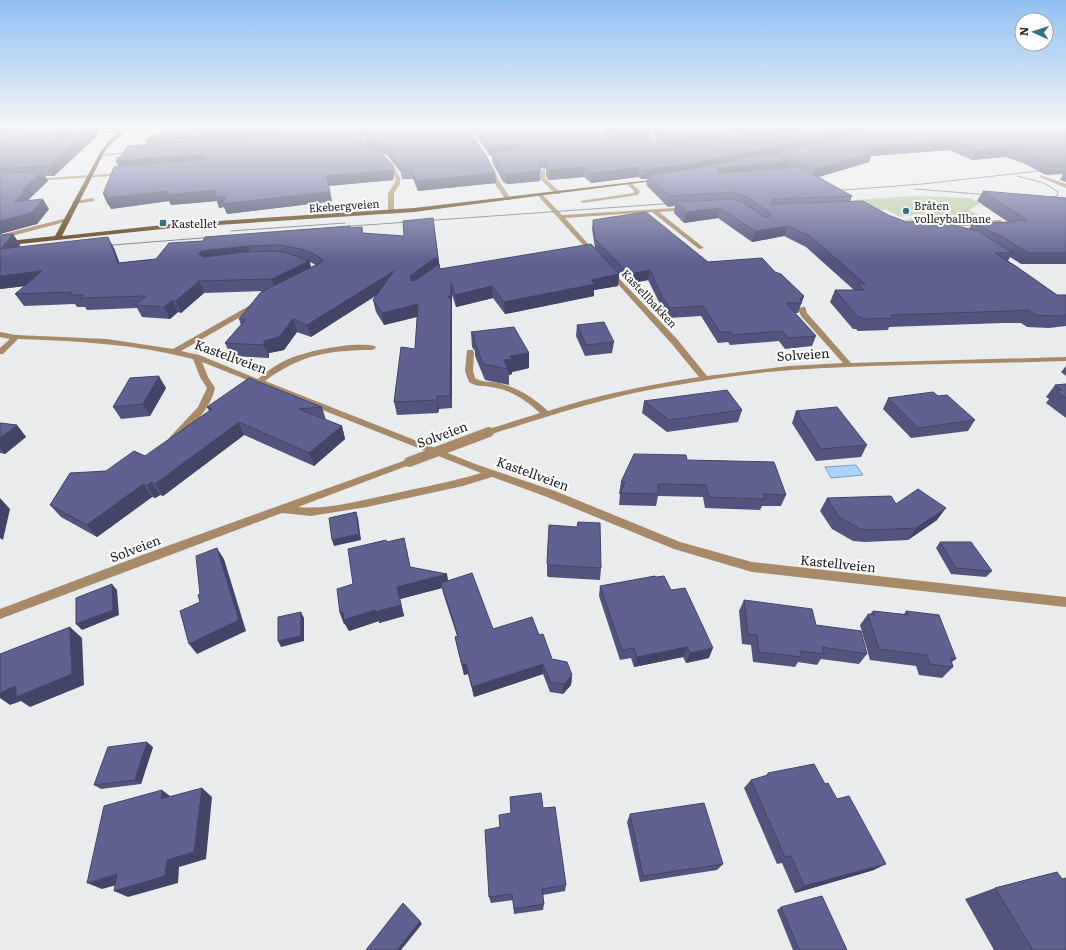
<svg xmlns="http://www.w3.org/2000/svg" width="1066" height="950" font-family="Literata,serif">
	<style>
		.green { fill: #bacea8 }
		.water { fill: #aad3fe; stroke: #819ebc }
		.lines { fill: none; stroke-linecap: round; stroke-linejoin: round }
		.minor { fill: #a78a67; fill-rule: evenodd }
		.major { fill: #5d4018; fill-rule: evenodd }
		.tram { stroke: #7b7b7d; stroke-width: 1 }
		.minor-bridge { stroke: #a78a67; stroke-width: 10 }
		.wall { fill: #52547d; fill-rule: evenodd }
		.shaded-wall { fill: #424566 }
		.building { fill: #5f6291; stroke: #424566 }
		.poi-dot { fill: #327486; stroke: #fff; stroke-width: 1.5 }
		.labels { text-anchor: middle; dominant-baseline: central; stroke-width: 4; stroke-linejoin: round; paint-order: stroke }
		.far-street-label { font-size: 11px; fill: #222223; stroke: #fff }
		.far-poi-label { font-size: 11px; fill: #222223; stroke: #fff; text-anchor: start }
		.street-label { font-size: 13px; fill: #222223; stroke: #fff }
	</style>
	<rect width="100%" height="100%" fill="#eaebed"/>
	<path class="green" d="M915 196 972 198 980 204 969 210 980 216 955 220 933 229 903 221 925 213 900 217 886 209 875 211 853 200Z"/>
	<path class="water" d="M856 465 863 475 831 478 825 467Z"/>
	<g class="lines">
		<path class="minor" d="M468 128H473L471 130 479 144H475L467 130Z
			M596 128H600L604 146 600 145Z
			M645 128H649L656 147 652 146Z
			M124 130 125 132 84 133 82 132Z
			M365 136 369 137 365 146 373 150V152H369L361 147Z
			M139 151 137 153 101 156 99 155Z
			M385 157 392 162 400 178V184L394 193V212L391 214 388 212V193L394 184 396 178 388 164 383 158Z
			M488 165 492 166 501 184 511 199 510 200H506L495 184Z
			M541 170H545V178L560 192V194H556L540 179Z
			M124 173 126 175 33 181 31 180 33 179Z
			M1040 175 1066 184V188L1040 177Z
			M630 182 640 191 638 195 583 203 580 201 634 193V191L627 184Z
			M539 195H543L562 215 691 207 692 208 689 210 659 212 704 248 699 249 652 212 565 218 598 255 593 256 539 197Z
			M92 198 94 199V201L75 204 72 202Z
			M67 218 70 220 69 221 0 239V235Z
			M1000 220 1003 222 1002 223 953 227 947 233 942 232 946 226 952 223Z
			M609 269 611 270 677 339 707 376 789 366 843 363 801 316 798 309 802 307H805L807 313 851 363 1066 357V361C974 364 882 364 791 370 748 373 706 380 665 387 606 397 549 416 492 434H486L484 432 486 430 540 413C528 402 513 391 496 388 487 385 477 388 469 382L465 371 467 350H473L474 352 473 371 475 378C482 383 491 381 499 383 518 388 534 398 548 411 597 395 648 385 699 377L671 343 607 272 606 271Z
			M254 303H257L261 305 181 351 199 355 258 379C266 372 274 366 284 361 304 351 353 341 375 346L376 348 372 350C329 350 300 355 265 381L478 465 555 491 680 542 752 562 1066 597V607L752 572 674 549 547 497 492 477 463 486 367 507 311 516 282 513 0 619V609L145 554 406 460 409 459 414 462 412 464 298 507C327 510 363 500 392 494 422 487 452 482 481 473L202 362 208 377 215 388C210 410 193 425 177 440L174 441 169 438 198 407 207 388 200 377 193 359C135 344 77 341 18 339L3 354H0V348L10 339 0 337V332L16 335 107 339 173 349Z"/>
		<path class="major" d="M125 128H130L114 141 105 151 62 236 172 224 414 208 659 179 661 180 414 212 172 228 0 246V242L55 236 101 151 110 139Z"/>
		<path class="tram" d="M1017 176 1044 183 1058 192 1057 196 1043 199
			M915 189 991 195
			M831 191 922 184 1066 168
			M338 227 676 203
			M231 231 345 223
			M101 246 239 235"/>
		<path class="minor-bridge" d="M409 462 489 432"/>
	</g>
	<path class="wall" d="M0 128H105L104 129 96 130 98 135 54 176H45L48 181 29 199V200L49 209 37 224 0 234Z
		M166 128H467L495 173 496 183 418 191 413 179H402L401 173 388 156 382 153 393 166 394 175 393 180 328 186 332 201 327 202 227 214 224 207 219 208 217 201 171 205 169 201 111 209 109 205H108L121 157 147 144 145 140ZM365 135H366L365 136 367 144 362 142 364 136Z
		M473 128H597L599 137 603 139 602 128H648L650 135 649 140H656L650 128H1066V182L1060 180 1063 174 1046 175 1023 163 1005 157 972 160 949 150 871 156 869 162 818 177 852 196 850 202 907 222 926 225 969 229 972 223 1008 222 977 201 983 191 1066 198V264H1021L1010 257 1008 261 1057 295H1066V326L1049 328 1027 327 1021 323H1003L889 327 888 330 858 331 856 329H853L830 302 835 290H854L806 247 784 236 752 242 718 218 684 223 674 213 675 206 668 207 646 185 647 179H641L638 177 591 183 584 177 549 180 546 177V169L541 168 540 172V181L507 184 503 182 492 162V156H490L478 139 477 134H474ZM756 139V141L749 142V140Z
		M433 218 440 269 595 248 592 229 593 220 708 262 775 272 804 296 798 313H795L816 336 812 346 785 349 779 341 730 345 728 342 718 343 701 316 669 318 662 308 648 280 628 284 619 274 618 286 594 290V296L505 314 493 298 456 307 452 295V408L439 409 438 413 397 415 394 402 415 349 417 317 384 325 376 312 373 300 376 295 311 337 297 332 284 350 269 353V358L231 356 225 343 241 325 239 319 264 291 204 293 181 313 178 312 170 319 142 317 137 308 87 310 85 307H77L75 304 24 306 15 294 25 286 0 289V235L13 234 20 245 19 247 114 248 119 263 156 259 203 241 362 227 363 233 404 236ZM310 262 316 265 311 267Z
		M577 325 614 342 612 353 585 356 576 336Z
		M471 332 529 353V368L512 372V374L509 375V385L485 380 475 356V351L472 347Z
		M1066 366V376L1061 372Z
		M1066 384V418L1046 403 1049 399 1046 397 1055 385Z
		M166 388 150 416 121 419 113 407Z
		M938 396 975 420 968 431 911 438 883 409 888 398Z
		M644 401 742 410 738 422 667 432 642 413Z
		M207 407H322L326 420 342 426 345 439 314 466 244 435 163 496 160 495 155 498 152 497 97 537 61 517 50 505 106 471 145 456 209 411Z
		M796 411 867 445 861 457 816 461 792 423Z
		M0 423 17 425 26 437 5 454 0 453Z
		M687 460 786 495 781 506H762L760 510 705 508 703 497 658 496 656 506 619 505 620 494H619L621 482Z
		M827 498 896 504 937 520 908 540 865 542 853 541 832 529 820 511Z
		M387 542 407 550 410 568 448 581 493 629 539 635 552 659 572 675 571 685 563 694 550 692 543 674 474 697 468 674 464 675 457 647 455 637 457 636 443 593 442 588 400 599 404 616 379 623V621L349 631 345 624H344L340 613 353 584Z
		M940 542 992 571 986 577 951 574 936 548Z
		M547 563 601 568 600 580 548 577 547 575Z
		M656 577 671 590 709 658 686 663 683 657 634 667 631 658 620 660 599 596 600 586Z
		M744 600 816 625 867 654 859 664 821 659 817 665 798 662 795 667 753 662 751 645 742 644 739 611Z
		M873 611 904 614 906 611 956 659 952 662 953 667 942 678 919 675 916 666 870 660 860 625 868 614H870Z
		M153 747 141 784 101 789 94 785Z
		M768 773 874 870 795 893 782 863 777 864 744 788 751 780 766 776Z
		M543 808 566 885 565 891 543 895 544 904 543 910 514 914 513 900 491 903 489 897 500 827Z
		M630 814 723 864 717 870 640 882 627 822Z
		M1062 879 1066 950H994L965 899 995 888Z
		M781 907 847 950H793L777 910Z"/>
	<path class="shaded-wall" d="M66 128 70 137 58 145 53 138 54 136Z
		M91 128H95L98 135 54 176 49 166Z
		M362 128H364L365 135 364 136 360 149 358 140Z
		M474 128H504L477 130V134H474Z
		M778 128H835L827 131 781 136 757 135 756 139 749 140 751 135 749 134 750 132Z
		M854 128H887L800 150 803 141Z
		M277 130 280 139 149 149 145 140Z
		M953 141 949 150 871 156 869 162 812 179 815 169 861 148Z
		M519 144V154L492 153V156H490L489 147Z
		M789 144 787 153 779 151 778 155 689 174 648 175 647 179H641L642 170Z
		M1009 147 1005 157 972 160 977 151Z
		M203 154 207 164 120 171 116 161Z
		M541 159 540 181 507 184 506 174 539 169Z
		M789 162 787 172 715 181 717 171 720 168Z
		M393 166 394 175 393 180 328 186 326 176Z
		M584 167V177L549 180V170Z
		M639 167 638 177 591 183 592 173Z
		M42 172 48 181 29 199V204L14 202 23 189Z
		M495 173 496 183 418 191 416 181Z
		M216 190 226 196 330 191 332 201 327 202 227 214 224 207 219 208 217 201 171 205 169 201 111 209 109 205H108L103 194 168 191Z
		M43 199 49 209 37 224 0 234V221Z
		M720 208 718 218 684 223 686 212Z
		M788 226 784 236 752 242 755 231Z
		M13 234 20 245 8 260 1 249Z
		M108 237 114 248 124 275 118 263Z
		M248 246 252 258 206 263 199 254 201 251Z
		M435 258H438L440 269 412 288 410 276Z
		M309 261 312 272 275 290 272 279Z
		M650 270 648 280 628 284 629 274Z
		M42 271 49 283 0 289V276Z
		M394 271 396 283 311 337 307 325Z
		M619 274 618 286 594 290V296L505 314 504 302 591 280Z
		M199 281 204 293 181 313 176 301Z
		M451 283 452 295V408L450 396 448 296Z
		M492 286 493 298 456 307 455 295Z
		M804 296 801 303 800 299Z
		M172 300 178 312 170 319 164 307Z
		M418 304 420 316 384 325 382 313Z
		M293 319 297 332 284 350 269 353V358L264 345V341Z
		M529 353V368L512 372V374L509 375 508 369 504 360 510 356Z
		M159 376 166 388 150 416 143 404Z
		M437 396 439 409 438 413 437 400Z
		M239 422 244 435 163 496 155 484Z
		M17 425 26 437 5 454 0 448V439Z
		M342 426 345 439 314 466 309 453Z
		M151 482 160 495 155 498 147 486Z
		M143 484 152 497 97 537 87 525Z
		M0 498 10 509 3 540 0 538Z
		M946 508 937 520 908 540 916 528Z
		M356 512 358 518 361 540 334 546 332 540Z
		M217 548 224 559 246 631 197 654 189 644Z
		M447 574 449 586 441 583 442 588 400 599 404 616 379 623V621L349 631 345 624H344L340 613 397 587Z
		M112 584 117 590 119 615 82 630 76 624Z
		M301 612 304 618V641L281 647 278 641Z
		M70 627 82 638 84 685 30 707 21 701 10 705 0 698V693Z
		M687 647 683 657 634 667 637 657Z
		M713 648 709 658 686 663 690 653Z
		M466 664 468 674 464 675 462 665Z
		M543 664V674L474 697 472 687Z
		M572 675 571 685 563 694 564 684Z
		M147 742 153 747 141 784 135 780Z
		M202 788 212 797 206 859 179 867 178 883 128 897 114 891 167 860Z
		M162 790 174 799H161Z
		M886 864 874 870 795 893 804 886Z
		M117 874 131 881 102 889 87 883Z
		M420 921 422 924 401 950H397Z"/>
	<path class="building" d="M65 128 54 136 53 138 56 140 75 128H91L49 166 0 169V131Z
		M166 128H362L358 140 380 151 393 166 392 170 326 176 330 191 325 192 223 204 226 196 216 197V190L166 195 168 191 106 198 107 194H103L114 167 206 159 207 158 203 154 116 161 118 157H121L128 146 276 135 279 132 277 130 145 140Z
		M369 128H467L485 154 495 173 416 181 412 170 400 169V165L387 147 365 136Z
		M493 128H597L599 137 606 140H654L662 143 687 145 756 141 789 144 690 164 642 170 639 167 592 173 584 167 549 170 547 168 546 159H541L539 169 540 171 506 174 503 172 492 153 521 148 522 146 519 144 489 147 477 130Z
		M604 128H648L650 135 607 136 604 132Z
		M655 128H778L750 132 749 134 751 135 672 140 663 137 658 134Z
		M817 128H854L803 141 781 136 757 135Z
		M875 128H1066V165H1051L1028 154 1009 147 977 151 953 141 861 148 873 153 815 169 779 151 802 146H806L809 144Z
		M771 153 789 162 720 168 717 171 720 173 800 167 852 196 773 199 772 204 863 201 888 215 907 222 919 221 926 225 948 224 978 231 1013 253H995L1017 267 1057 295H1066V315L1057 316 1035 315 1029 310 1010 311 891 315 894 318 863 319 862 317H858L835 290H864L858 284H865L810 236 788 226 755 231 720 208 686 212 676 202 732 199 742 202 764 217 771 216 770 213 747 197 733 192 670 196 648 175 691 169Z
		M42 172 23 189V194L14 202 43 199 31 213 0 221V173Z
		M983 191 1066 198V253H1028L1001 236 972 223 1014 222 1013 221 1027 220Z
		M646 212 708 262 762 258 775 272 781 274 804 296 800 299 802 303H786L816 336 788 338 782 331 733 335 731 332H720L703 306 670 308 663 298 650 270 629 274 595 239 593 220Z
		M433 218 438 258H435L410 276 411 281 416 280 439 264 440 269 591 244 619 274 591 280 595 284 504 302 492 286 455 295 451 283V296H448L451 300 450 396H437V400L394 402 401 347 415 349 418 304 382 313 373 300 394 271 307 325 293 319 279 337 264 341V345L225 343 246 319H239L261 292 322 262V259L312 253 301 249 279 245 248 246 201 251 199 254 203 257 245 252 273 251 287 253 309 261 272 279 199 281 176 301 172 300 164 307 135 305 146 296 80 298 83 295H70L72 292 15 294 42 271 0 276V235L13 234 1 249 108 237 118 263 156 259 169 243 203 241 205 237 350 226V228L362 227V233L404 236 403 221Z
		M604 322 614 342 586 345 577 325Z
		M514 327 529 353 510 356 512 359 504 360 508 369 483 364 474 340V336L471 332Z
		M159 376 143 404 113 407 130 378Z
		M249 378 322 407 299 409 342 426 309 453 239 422 155 484 151 482 147 486 143 484 87 525 50 505 70 473 106 471 134 451 145 456 212 409 207 407Z
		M1066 384V398L1056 391 1062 390 1055 385Z
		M727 390 742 410 669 420 644 401Z
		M933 392 938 396 947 395 975 420 918 428 888 398Z
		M837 407 867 445 821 449 796 411Z
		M0 423 17 425 0 439Z
		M634 454 686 455 687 460 774 462 786 495 763 494 765 499 709 497 706 485 658 484V494L620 493 625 482H621Z
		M918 489 946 508 916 528 873 530 860 529 839 517 827 498 891 496 896 504Z
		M356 512 359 534 332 540 329 518Z
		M578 522 600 523 601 568 548 565 547 563 549 525 577 527Z
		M404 538 410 567 447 574 397 587 401 605 375 612V610L344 620 343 612 340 613 337 589 353 584 348 549 386 540 387 542Z
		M940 542H971L992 571 956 568Z
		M217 548 239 620 189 644 180 611 200 602 198 595 200 594 196 556Z
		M472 573 493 629 532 617 539 635 543 634 552 659 567 662 572 675 564 684 550 682 543 664 472 687 466 664 462 665 455 637 458 636 441 583Z
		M655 576 656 577 664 576 671 590 685 588 713 648 690 653 687 647 637 657 634 648 622 650 600 586Z
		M112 584 113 610 76 624V598Z
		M744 600 812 609 816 625 861 631 867 654 822 647 824 654 800 651 802 657 759 652 757 635 748 634Z
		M873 611 908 615 906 611 939 615 956 659 950 658 953 667 930 664 927 655 879 649 868 614 875 615Z
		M301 612V636L278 641V617Z
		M70 627 72 674 16 697V686L0 693V654Z
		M147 742 135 780 94 785 108 747Z
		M814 764 825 784 828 783 837 799 849 796 886 864 804 886 791 856 785 857 751 780 768 775V773Z
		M202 788 194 852 167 860 165 876 114 891 117 874 87 883 104 806 162 790 161 799Z
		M541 793 543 808 555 807 566 885 542 889 544 904 514 909 512 894 489 897 485 830 500 827 499 815 511 813 510 797Z
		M704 803 723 864 643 876 630 814Z
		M1057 872 1062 879 1066 878V950H1033L995 888Z
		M822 896 847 950H799L781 907Z
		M403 903 420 921 397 950H366Z"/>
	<linearGradient id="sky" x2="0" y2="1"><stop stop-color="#8fc0f1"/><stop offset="0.49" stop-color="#f6f6f7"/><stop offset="1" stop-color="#f6f6f7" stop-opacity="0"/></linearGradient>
	<rect width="1066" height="261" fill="url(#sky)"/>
	<g class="poi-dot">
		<circle cx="906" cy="211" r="4"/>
		<rect x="159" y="219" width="8" height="8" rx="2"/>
	</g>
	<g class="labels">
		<g class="far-street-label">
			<text transform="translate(344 205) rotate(-4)">Ekebergveien</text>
			<text transform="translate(650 298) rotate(47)">Kastellbakken</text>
		</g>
		<g class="far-poi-label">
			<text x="914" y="205">Bråten<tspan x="914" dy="13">volleyballbane</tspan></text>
			<text x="171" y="223">Kastellet</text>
		</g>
		<g class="street-label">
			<text transform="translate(803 354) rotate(-4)">Solveien</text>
			<text transform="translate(231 356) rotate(20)">Kastellveien</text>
			<text transform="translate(442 434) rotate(-20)">Solveien</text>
			<text transform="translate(533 473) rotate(20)">Kastellveien</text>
			<text transform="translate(135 548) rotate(-21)">Solveien</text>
			<text transform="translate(838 563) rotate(6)">Kastellveien</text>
		</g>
	</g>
	<g transform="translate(1034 32) rotate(273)"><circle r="19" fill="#ffffff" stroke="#a7a7a7"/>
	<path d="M0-3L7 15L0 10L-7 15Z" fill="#327486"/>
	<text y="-6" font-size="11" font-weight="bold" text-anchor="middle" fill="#222223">N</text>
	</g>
</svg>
